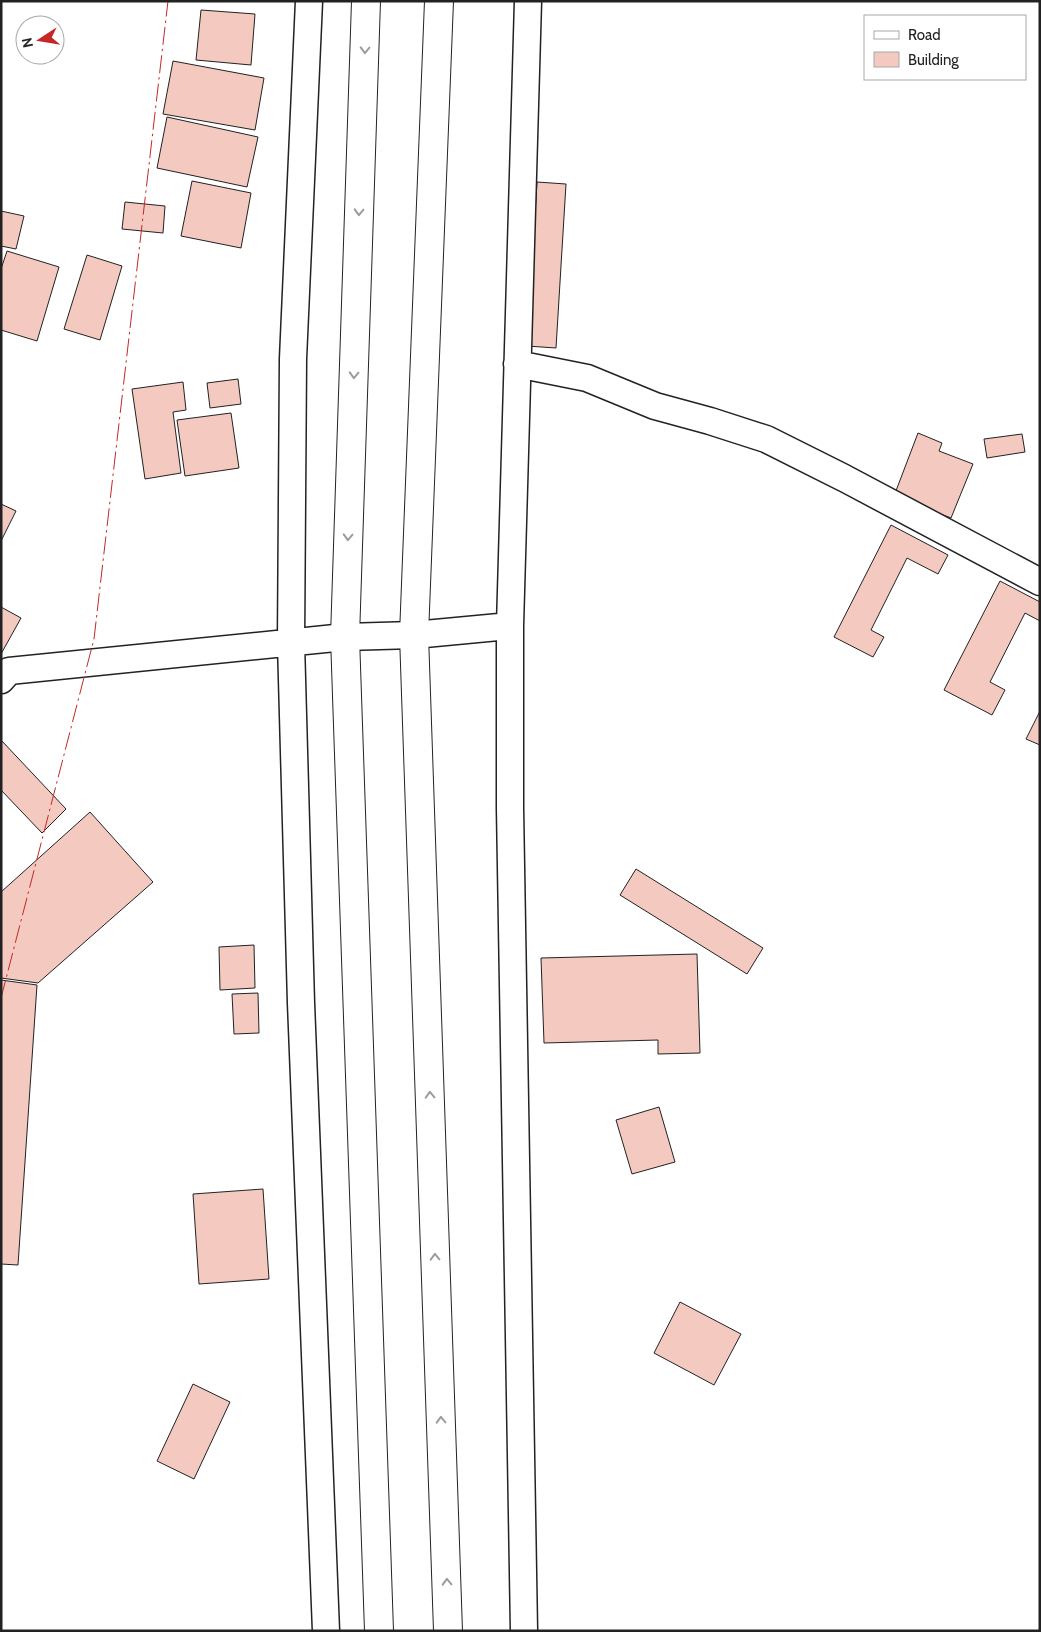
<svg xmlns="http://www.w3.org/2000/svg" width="1041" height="1632" font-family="Cabin,sans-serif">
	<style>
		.building { fill: #f3c9c0; stroke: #222 }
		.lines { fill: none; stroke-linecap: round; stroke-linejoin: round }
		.minor-casing { stroke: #222; stroke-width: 29 }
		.secondary-casing { stroke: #222; stroke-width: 30 }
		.minor { stroke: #fff; stroke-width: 26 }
		.secondary { stroke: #fff; stroke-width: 28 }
		.power { stroke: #c62828; stroke-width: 1; stroke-dasharray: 18 4 2.5 4; stroke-linecap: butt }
		.oneway { stroke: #9c9c9c }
	</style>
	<rect width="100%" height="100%" fill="#fff"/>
	<path class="building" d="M201 10 255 14 251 65 196 60Z
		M173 61 264 78 255 130 163 114Z
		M167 117 258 137 247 187 157 168Z
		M192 181 251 193 241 248 181 236Z
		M537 182 566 184 556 348 527 346Z
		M125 202 165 206 163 233 122 229Z
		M1 211 24 216 16 249 1 246Z
		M7 251 59 267 37 341 1 330V269Z
		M87 255 122 266 100 340 64 329Z
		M238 379 241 404 210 408 207 383Z
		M183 382 186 410 173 412 181 473 145 479 132 389Z
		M231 413 239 468 185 476 177 420Z
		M918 433 942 443 939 451 973 464 951 518 894 496Z
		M1022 434 1025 452 987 458 984 439Z
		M1 504 16 511 1 541Z
		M891 525 948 555 938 574 907 558 871 630 884 637 873 657 834 637Z
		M1000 581 1040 602V621L1025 613 990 682 1005 690 992 715 944 690Z
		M1 607 21 618 1 654Z
		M1040 711V745L1026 739Z
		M1 740 66 809 42 833 1 790Z
		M90 812 153 882 38 983 1 978V892Z
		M636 869 763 948 747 974 620 895Z
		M254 945 255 988 220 990 219 947Z
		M697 954 700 1053 658 1054V1040L544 1043 541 958Z
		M1 980 37 985 18 1265 1 1264Z
		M258 993 259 1033 234 1034 232 994Z
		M659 1107 675 1162 632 1174 616 1120Z
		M263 1189 269 1279 199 1284 193 1194Z
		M680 1302 741 1334 714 1385 654 1353Z
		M193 1384 230 1402 194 1479 157 1461Z"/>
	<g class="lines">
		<defs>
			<path id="minor" d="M309 1 293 359 291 643 301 1003 326 1631
				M517 364 587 378 655 406 710 421 766 439 844 478 1040 582
				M1 680 9 671 345 637 414 635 510 626
				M524 1631 510 808V626L528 1"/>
			<path id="secondary" d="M366 1 345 637 379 1631
				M439 1 414 635 448 1631"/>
		</defs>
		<use href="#minor" class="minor-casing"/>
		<use href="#secondary" class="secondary-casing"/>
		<use href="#minor" class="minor"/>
		<use href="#secondary" class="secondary"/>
		<path class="power" d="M1 998 94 639 168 1"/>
	</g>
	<defs><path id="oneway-chevron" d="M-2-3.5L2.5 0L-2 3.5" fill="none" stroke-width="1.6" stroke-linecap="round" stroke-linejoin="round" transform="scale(1.25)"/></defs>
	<g class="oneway">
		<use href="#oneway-chevron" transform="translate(365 50) rotate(92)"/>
		<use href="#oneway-chevron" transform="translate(359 212) rotate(92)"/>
		<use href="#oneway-chevron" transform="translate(354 375) rotate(92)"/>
		<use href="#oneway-chevron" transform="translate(348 537) rotate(92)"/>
		<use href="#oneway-chevron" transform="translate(430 1095) rotate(-92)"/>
		<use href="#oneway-chevron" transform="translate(435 1257) rotate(-92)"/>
		<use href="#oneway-chevron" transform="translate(441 1420) rotate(-92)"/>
		<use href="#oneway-chevron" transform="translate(447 1582) rotate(-92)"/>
	</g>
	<rect width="1041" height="1632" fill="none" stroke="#222222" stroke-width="5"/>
	<rect x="864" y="15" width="162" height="65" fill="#ffffff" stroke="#a7a7a7"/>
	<rect x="874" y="31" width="25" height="8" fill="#ffffff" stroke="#a7a7a7"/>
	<text x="908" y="40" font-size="15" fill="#222222">Road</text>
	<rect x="874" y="52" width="25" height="15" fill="#f3c9c0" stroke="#a7a7a7"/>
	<text x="908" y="65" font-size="15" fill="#222222">Building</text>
	<g transform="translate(40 40) rotate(258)"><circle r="24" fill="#ffffff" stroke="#a7a7a7"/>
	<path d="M0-4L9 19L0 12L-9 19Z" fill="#c62828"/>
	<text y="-8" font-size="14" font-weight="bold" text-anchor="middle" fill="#222222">N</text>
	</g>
</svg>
